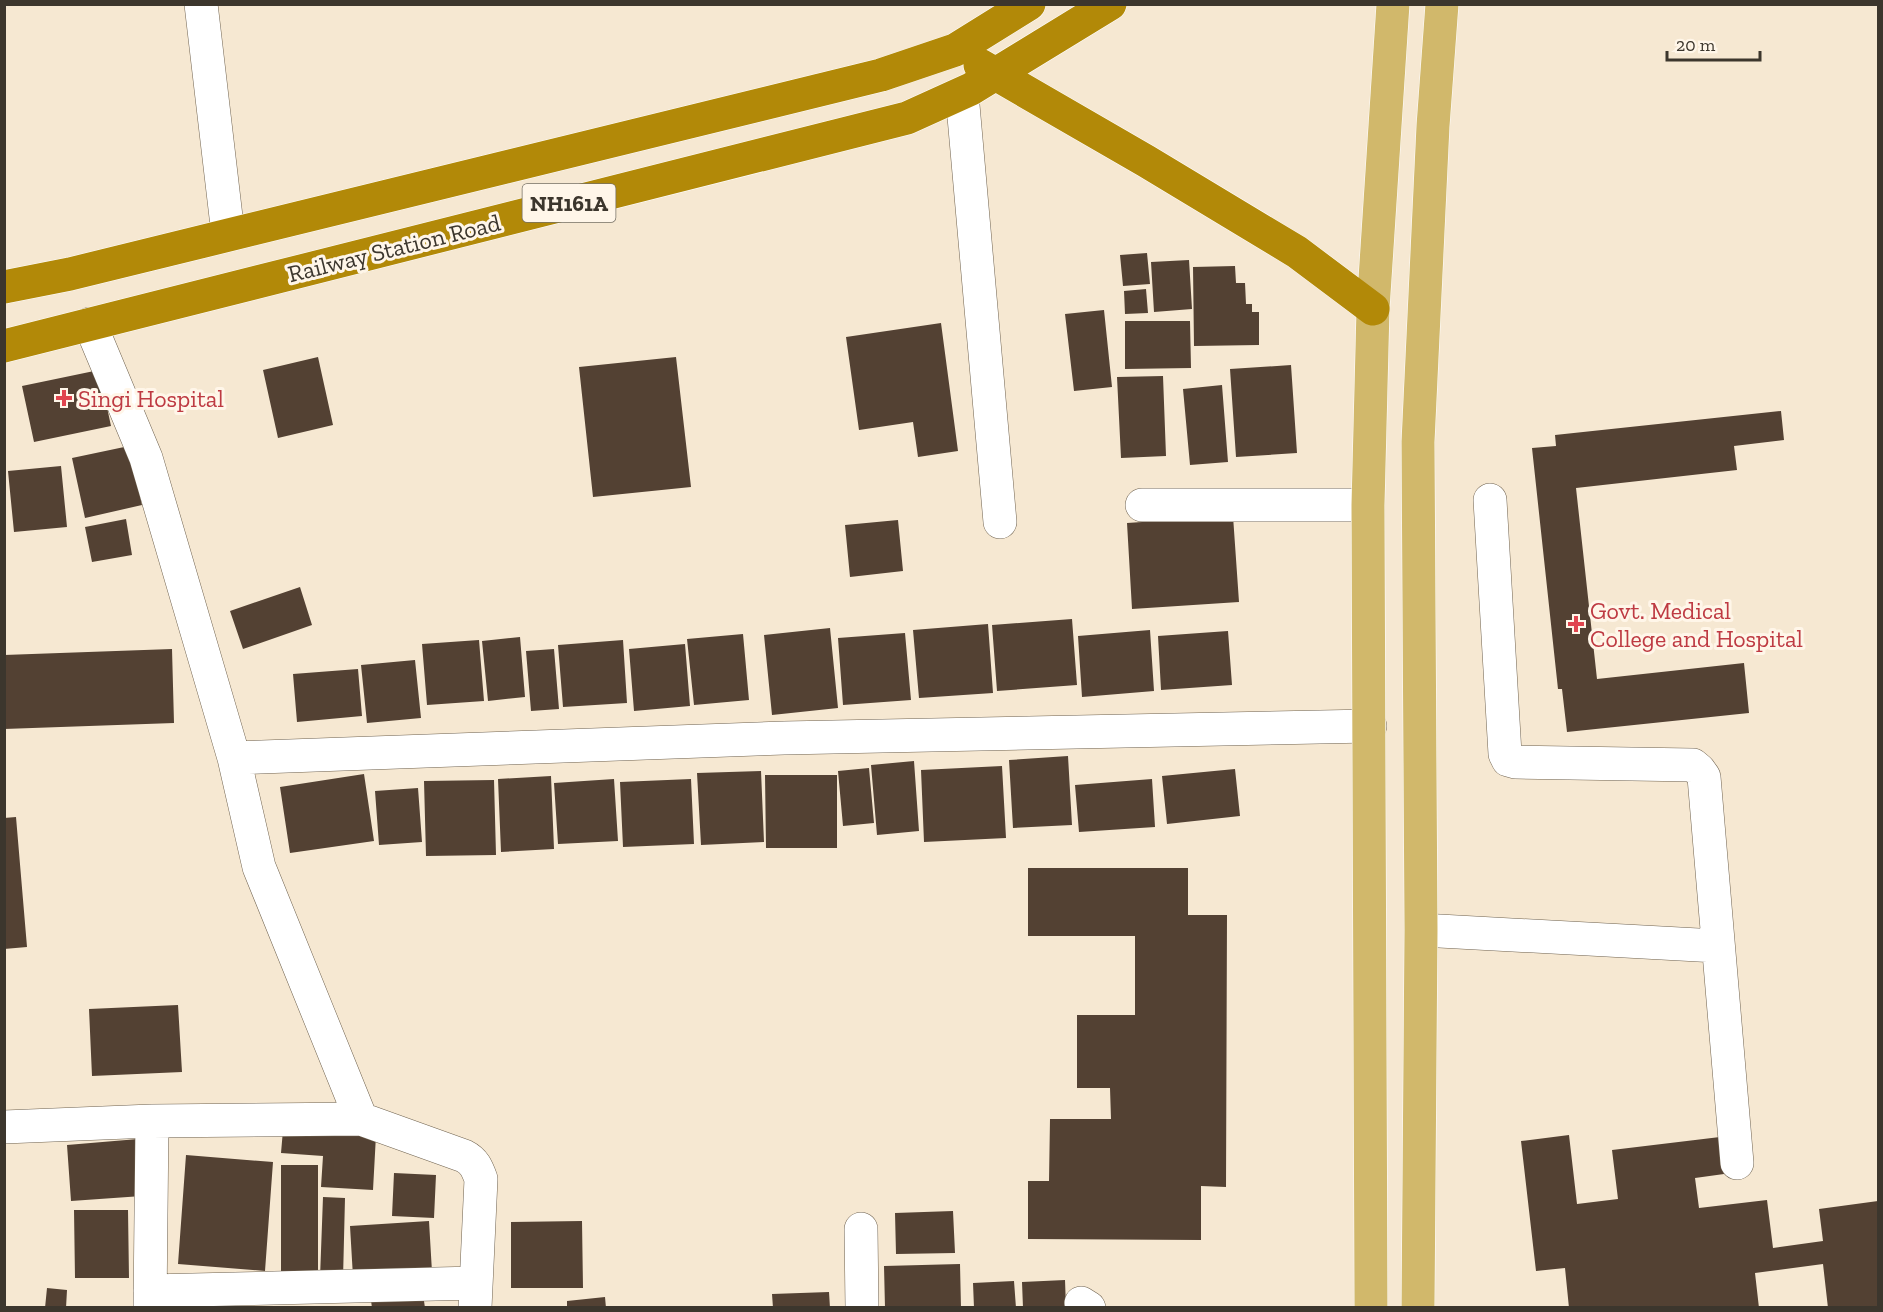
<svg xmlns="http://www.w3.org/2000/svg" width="1883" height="1312" font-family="'Zilla Slab',serif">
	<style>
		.building { fill: #534133 }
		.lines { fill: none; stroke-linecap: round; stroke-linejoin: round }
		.minor-casing { stroke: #706350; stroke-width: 34 }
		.major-casing { stroke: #fff; stroke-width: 34 }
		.highway-casing { stroke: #fff; stroke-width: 34 }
		.minor { stroke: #fff; stroke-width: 33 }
		.major { stroke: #d1b86b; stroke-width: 33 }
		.highway { stroke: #b28908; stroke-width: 33 }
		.health-dot { fill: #e0444e; stroke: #fff6e9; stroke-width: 2 }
		.labels { text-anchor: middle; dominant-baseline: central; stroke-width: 6; stroke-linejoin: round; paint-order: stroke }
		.shield { fill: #fff6e9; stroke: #767065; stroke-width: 1.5 }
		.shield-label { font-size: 22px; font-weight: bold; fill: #3c362d }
		.street-label { font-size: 24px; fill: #3c362d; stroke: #fff6e9 }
		.health-label { font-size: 24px; fill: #be3a42; stroke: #fff6e9; text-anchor: start }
	</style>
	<rect width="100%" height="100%" fill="#f6e8d2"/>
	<path class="building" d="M1147 253 1150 284 1123 286 1120 255Z
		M1189 260 1192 309 1154 312 1151 262Z
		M1235 266 1236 283H1245L1246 304H1252V312H1259V345L1194 346 1193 267Z
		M1146 289 1148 313 1125 314 1124 291Z
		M1104 310 1112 387 1074 391 1065 314Z
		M1125 321H1190L1191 368 1125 369Z
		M941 323 958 451 918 457 913 422 859 430 846 337Z
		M318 357 333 425 278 438 263 370Z
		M676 357 691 487 593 497 579 367Z
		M1291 365 1297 453 1236 457 1230 369Z
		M99 370 111 426 34 442 22 386Z
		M1163 376 1166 456 1121 458 1117 377Z
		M1222 385 1228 462 1190 465 1183 389Z
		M1781 411 1784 440 1734 446 1737 470 1576 488 1597 679 1744 663 1749 713 1567 732 1562 689H1558L1532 448 1556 446 1555 435Z
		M129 446 142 505 85 518 72 458Z
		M61 466 67 527 14 532 8 471Z
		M1233 516 1239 602 1132 609 1127 523Z
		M126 519 132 555 92 562 85 527Z
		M898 520 903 571 850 577 845 525Z
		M300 587 312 625 243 649 230 611Z
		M1072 619 1077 685 997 691 992 625Z
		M988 624 993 693 919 698 913 630Z
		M830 628 838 708 772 715 764 635Z
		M1150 630 1154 691 1082 697 1078 636Z
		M1228 631 1232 685 1161 690 1158 636Z
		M905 633 911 700 843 705 838 638Z
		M743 634 749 700 694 705 687 639Z
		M520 637 525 697 488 701 482 641Z
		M479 640 484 701 427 705 422 644Z
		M623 640 627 703 563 707 558 645Z
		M685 644 690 706 634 711 629 649Z
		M172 649 174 723 4 729V655Z
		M554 649 559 709 531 711 526 651Z
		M415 660 421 718 367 723 361 665Z
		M358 669 362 716 297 722 293 674Z
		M1068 756 1072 825 1013 828 1009 760Z
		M914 761 919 831 877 835 871 765Z
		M1002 766 1006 838 924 842 921 770Z
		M869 768 874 823 843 826 838 771Z
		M1235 769 1240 816 1167 824 1162 776Z
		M761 771 764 842 701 845 697 773Z
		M364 774 374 841 290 853 280 787Z
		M765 775H837V848H766Z
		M551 776 554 849 501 852 498 779Z
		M614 779 618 841 558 844 554 783Z
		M691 779 694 844 623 847 620 782Z
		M1152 779 1155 827 1079 832 1075 785Z
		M494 780 496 855 426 856 424 781Z
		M418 788 422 842 379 845 375 791Z
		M16 817 27 947 4 949V818Z
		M1028 868H1188V915H1227L1226 1187 1201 1186V1240L1028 1239V1181H1049L1050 1119H1111L1110 1088H1077V1015H1135V936H1028Z
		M178 1005 182 1072 92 1076 89 1009Z
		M283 1130 376 1135 373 1190 321 1187 323 1156 281 1153Z
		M1569 1135 1577 1204 1618 1199 1612 1150 1720 1137 1724 1174 1695 1178 1699 1208 1767 1200 1773 1248 1823 1241 1819 1209 1878 1201V1308H1828L1823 1264 1755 1273 1759 1308H1569L1565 1268 1536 1271 1521 1141Z
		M138 1139 142 1196 71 1201 67 1145Z
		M186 1155 273 1162 265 1271 178 1264Z
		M281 1165H318V1274L281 1275Z
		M394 1173 436 1175 434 1218 392 1216Z
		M323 1197 345 1198 343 1279 320 1278Z
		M74 1210H128L129 1278H75Z
		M953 1211 955 1253 896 1254 895 1213Z
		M429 1221 432 1272 353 1277 350 1226Z
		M582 1221 583 1288H511V1222Z
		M960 1264 961 1308H885L884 1266Z
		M1065 1280 1066 1308H1023L1022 1282Z
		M1014 1281 1016 1308H974L973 1283Z
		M422 1287 425 1308H372L370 1293Z
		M47 1288 67 1290 66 1308H45Z
		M829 1292 830 1308H773L772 1294Z
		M605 1297 606 1308H567V1301Z"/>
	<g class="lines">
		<defs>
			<path id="minor" d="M201 4 228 234
				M962 94 1000 522
				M90 324 146 458 234 758 259 867 361 1119
				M1490 500 1505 754 1508 760 1515 762 1693 765 1699 770 1704 777 1737 1163
				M1142 505H1368
				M234 758 784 738 1370 726
				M1421 930 1717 946
				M4 1127 152 1121 361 1119 464 1156C474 1161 477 1168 481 1179L475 1308
				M861 1229 862 1308
				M150 1291 476 1283
				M1081 1303 1089 1308
				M150 1308 152 1121"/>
			<path id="major" d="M1371 1308 1368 505 1373 309 1393 4
				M1418 1308 1421 930 1418 442 1433 126 1442 4"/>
			<path id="highway" d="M980 65 1146 161 1297 252 1373 309
				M4 287 70 274 881 75 955 50 1029 4
				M4 346 907 118 971 89 1110 4"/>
		</defs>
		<use href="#minor" class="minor-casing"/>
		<use href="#major" class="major-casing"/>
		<use href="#highway" class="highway-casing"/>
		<use href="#minor" class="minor"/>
		<use href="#major" class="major"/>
		<use href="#highway" class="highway"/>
	</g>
	<g class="health-dot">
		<path d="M61 389h6v6h6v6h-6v6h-6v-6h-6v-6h6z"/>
		<path d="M1573 615h6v6h6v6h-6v6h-6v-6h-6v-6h6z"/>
	</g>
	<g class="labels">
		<rect class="shield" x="522.5" y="184" width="93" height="38" rx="4.5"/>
		<g class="shield-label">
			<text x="569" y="203">NH161A</text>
		</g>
		<g class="street-label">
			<text transform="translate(394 248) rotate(-14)">Railway Station Road</text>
		</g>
		<g class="health-label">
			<text x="78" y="398">Singi Hospital</text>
			<text x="1590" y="610">Govt. Medical<tspan x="1590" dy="28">College and Hospital</tspan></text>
		</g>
	</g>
	<rect width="1883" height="1312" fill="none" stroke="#3c362d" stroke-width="12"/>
	<path d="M1667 51v9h93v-9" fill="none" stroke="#3c362d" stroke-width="3"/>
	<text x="1676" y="51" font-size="18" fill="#3c362d" stroke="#fff6e9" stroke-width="4.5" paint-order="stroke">20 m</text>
</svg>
